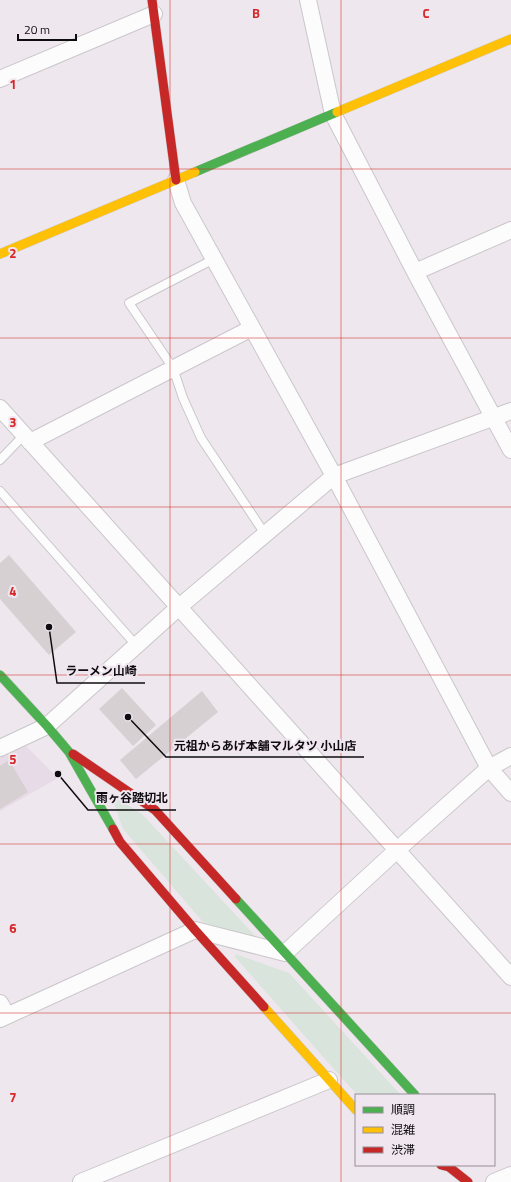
<svg xmlns="http://www.w3.org/2000/svg" width="511" height="1182" font-family="'Titillium Web','Noto Sans JP',sans-serif">
	<style>
		.built { fill: #e6dbe6 }
		.green { fill: #d9e4dc }
		.building { fill: #d6d0d2 }
		.lines { fill: none; stroke-linecap: round; stroke-linejoin: round }
		.lane-casing { stroke: #cac6ca; stroke-width: 10 }
		.street-casing { stroke: #cac6ca; stroke-width: 18 }
		.fast-casing { stroke: #cac6ca; stroke-width: 10 }
		.slow-casing { stroke: #cac6ca; stroke-width: 10 }
		.jam-casing { stroke: #cac6ca; stroke-width: 10 }
		.lane { stroke: #fcfcfc; stroke-width: 8 }
		.street { stroke: #fcfcfc; stroke-width: 16 }
		.fast { stroke: #4caf50; stroke-width: 9 }
		.slow { stroke: #ffc107; stroke-width: 9 }
		.jam { stroke: #c62828; stroke-width: 9 }
		.grid { fill: none; stroke: #d62828; stroke-width: 1; stroke-opacity: 0.55 }
		.grid-label { font-size: 13px; text-anchor: middle; font-weight: bold; fill: #d62828; stroke: #f0e6f0; stroke-width: 4; stroke-linejoin: round; paint-order: stroke }
		.leader { fill: none; stroke: #0f0c0f; stroke-width: 1.5 }
		.callout-dot { fill: #0f0c0f; stroke: #f0e6f0; stroke-width: 1.5 }
		.callout-label { font-size: 12px; text-anchor: middle; font-weight: bold; fill: #0f0c0f; stroke: #f0e6f0; stroke-width: 4; stroke-linejoin: round; paint-order: stroke }
	</style>
	<rect width="100%" height="100%" fill="#eee8ee"/>
	<path class="built" d="M22 742 58 778 0 811V752Z"/>
	<path class="green" d="M115 800H120L142 814 260 941 203 922 123 829 114 804Z
		M236 954 289 973 401 1095H358L348 1085 235 957Z"/>
	<path class="building" d="M9 555 76 632 49 655 0 599V563Z
		M122 688 156 725 133 746 99 709Z
		M202 691 218 712 136 779 120 760Z
		M9 760 28 792 0 809V766Z"/>
	<g class="lines">
		<defs>
			<path id="lane" d="M214 259 129 303 173 368 183 398 201 438 265 534
				M0 460 24 435
				M0 491 136 645"/>
			<path id="street" d="M308 0 333 114 415 272 511 450
				M0 79 154 14
				M176 180 183 203 334 476 489 768 511 793
				M415 272 511 230
				M0 408 511 977
				M30 442 252 328
				M0 748 47 726 179 607 334 476 511 411
				M0 1003 7 1015
				M0 1019 195 930 285 953 397 850 489 768 511 756
				M81 1182 329 1080
				M494 1182 511 1175"/>
			<path id="fast" d="M195 172 337 112
				M0 675 47 726 69 752 113 829
				M236 899 415 1095"/>
			<path id="slow" d="M337 112 511 39
				M0 254 195 172
				M264 1007 356 1110"/>
			<path id="jam" d="M152 0 176 180
				M73 754 155 810 236 899
				M113 829 120 842 195 930 264 1007
				M441 1165 449 1167 468 1182"/>
		</defs>
		<use href="#lane" class="lane-casing"/>
		<use href="#street" class="street-casing"/>
		<use href="#fast" class="fast-casing"/>
		<use href="#slow" class="slow-casing"/>
		<use href="#jam" class="jam-casing"/>
		<use href="#lane" class="lane"/>
		<use href="#street" class="street"/>
		<use href="#fast" class="fast"/>
		<use href="#slow" class="slow"/>
		<use href="#jam" class="jam"/>
	</g>
	<path class="grid" d="M170 0V1182M341 0V1182M0 169H511M0 338H511M0 507H511M0 675H511M0 844H511M0 1013H511"/>
	<g class="grid-label">
		<text x="256" y="18">B</text>
		<text x="426" y="18">C</text>
		<text x="13" y="89">1</text>
		<text x="13" y="258">2</text>
		<text x="13" y="427">3</text>
		<text x="13" y="596">4</text>
		<text x="13" y="764">5</text>
		<text x="13" y="933">6</text>
		<text x="13" y="1102">7</text>
	</g>
	<path class="leader" d="M49 627L57 683H145M128 717L166 757H364M58 774L88 810H176"/>
	<g class="callout-dot">
		<circle cx="49" cy="627" r="4"/>
		<circle cx="128" cy="717" r="4"/>
		<circle cx="58" cy="774" r="4"/>
	</g>
	<g class="callout-label">
		<text x="101" y="675">ラーメン山崎</text>
		<text x="265" y="750">元祖からあげ本舗マルタツ 小山店</text>
		<text x="132" y="802">雨ヶ谷踏切北</text>
	</g>
	<rect x="355" y="1094" width="140" height="72" fill="#f0e6f0" stroke="#968f96"/>
	<rect x="363" y="1107" width="20" height="6" fill="#4caf50" stroke="#968f96"/>
	<text x="391" y="1114" font-size="12" fill="#0f0c0f">順調</text>
	<rect x="363" y="1127" width="20" height="6" fill="#ffc107" stroke="#968f96"/>
	<text x="391" y="1134" font-size="12" fill="#0f0c0f">混雑</text>
	<rect x="363" y="1147" width="20" height="6" fill="#c62828" stroke="#968f96"/>
	<text x="391" y="1154" font-size="12" fill="#0f0c0f">渋滞</text>
	<path d="M18 34v6h58v-6" fill="none" stroke="#0f0c0f" stroke-width="2"/>
	<text x="24" y="34" font-size="12" fill="#0f0c0f" stroke="#f0e6f0" stroke-width="3" paint-order="stroke">20 m</text>
</svg>
